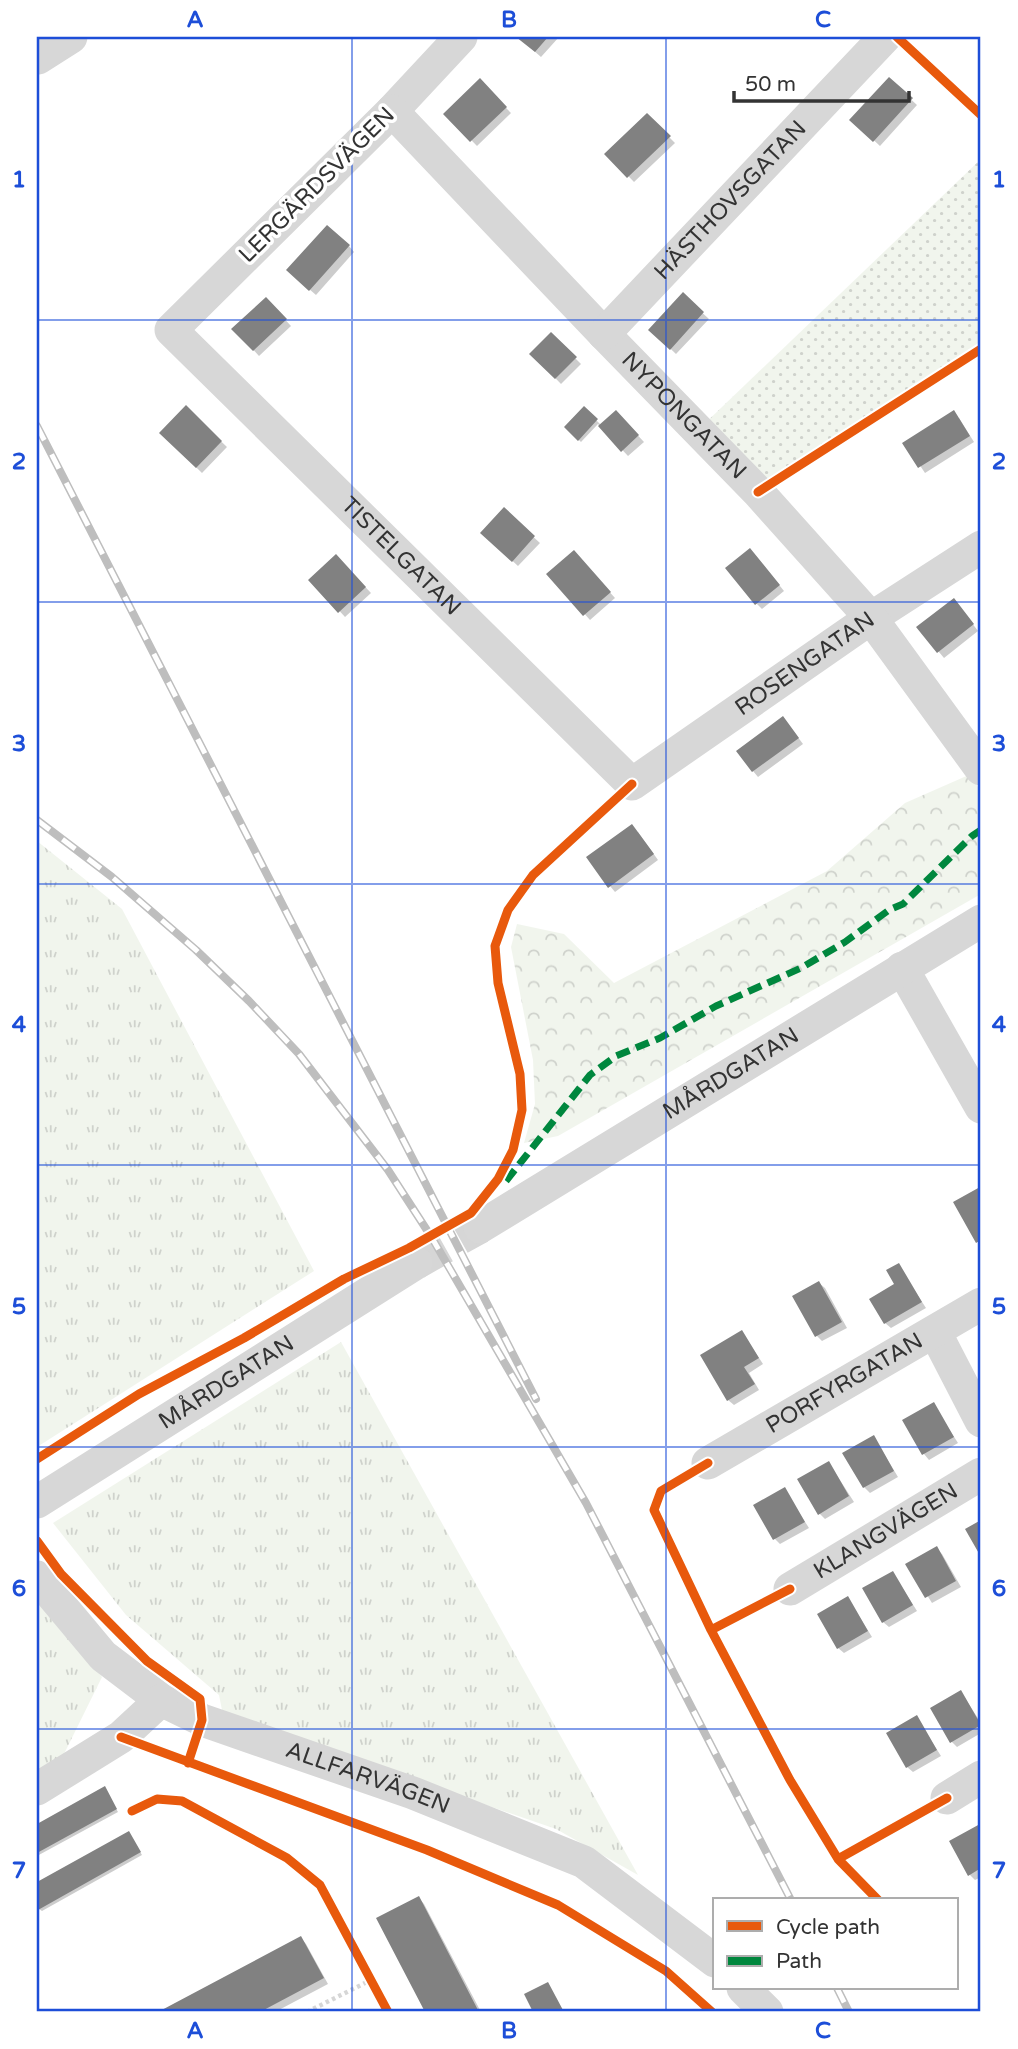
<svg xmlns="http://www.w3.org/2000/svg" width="1018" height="2049" font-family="'Varela Round',sans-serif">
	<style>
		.grass { fill: url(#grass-tufts) }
		.forest { fill: url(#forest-crowns) }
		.park { fill: url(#park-dots) }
		.shadow { fill: #0003 }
		.building { fill: #818181 }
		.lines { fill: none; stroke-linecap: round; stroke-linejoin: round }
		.minor-tunnel { stroke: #d6d6d6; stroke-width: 33; stroke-dasharray: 33 17; stroke-linecap: butt }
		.path { stroke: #d6d6d6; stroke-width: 4.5; stroke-dasharray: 3.5 3.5; stroke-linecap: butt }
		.minor { stroke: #d7d7d7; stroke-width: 33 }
		.rail-casing { stroke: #bebebe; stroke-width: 8 }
		.rail { stroke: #fff; stroke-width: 5; stroke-dasharray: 16; stroke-linecap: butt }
		.quiet { stroke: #00873e; stroke-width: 7; stroke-dasharray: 14 7; stroke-linecap: butt }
		.cycleway-casing { stroke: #fff; stroke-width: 13 }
		.cycleway { stroke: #e8590c; stroke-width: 9 }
		.grid { fill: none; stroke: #1d4ed8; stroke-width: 2; stroke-opacity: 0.55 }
		.labels { text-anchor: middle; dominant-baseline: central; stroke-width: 7; stroke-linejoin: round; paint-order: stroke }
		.street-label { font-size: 23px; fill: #333; stroke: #fff }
		.neatline { fill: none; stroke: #1d4ed8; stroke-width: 2.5 }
		.grid-label { font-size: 23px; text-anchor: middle; font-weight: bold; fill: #1d4ed8 }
	</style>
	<defs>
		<pattern id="grass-tufts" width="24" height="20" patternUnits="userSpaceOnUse" patternTransform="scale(1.75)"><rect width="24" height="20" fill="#f1f5ed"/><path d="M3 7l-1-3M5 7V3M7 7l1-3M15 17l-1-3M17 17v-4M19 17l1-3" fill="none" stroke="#cfd2cc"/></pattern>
		<pattern id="forest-crowns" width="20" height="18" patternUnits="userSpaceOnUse" patternTransform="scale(1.75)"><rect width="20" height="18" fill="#f1f5ed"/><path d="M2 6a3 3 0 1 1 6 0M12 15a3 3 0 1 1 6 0" fill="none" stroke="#cfd2cc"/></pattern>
		<pattern id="park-dots" width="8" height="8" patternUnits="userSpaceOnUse" patternTransform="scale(1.75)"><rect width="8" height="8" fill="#f1f5ed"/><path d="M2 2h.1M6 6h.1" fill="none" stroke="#cfd2cc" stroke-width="1.8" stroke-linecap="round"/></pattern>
	</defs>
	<rect width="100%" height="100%" fill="#fff"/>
	<path class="grass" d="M37 841 122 909 314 1271 37 1447V1067L39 1056 37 1045Z
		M341 1342 638 1875 556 1829 223 1715 219 1695 126 1615 53 1523Z
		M37 1597 102 1677 62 1758 37 1773Z"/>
	<path class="forest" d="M971 774 981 793V894L558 1136 524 1143 535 1104 533 1060 511 947 517 924 564 934 614 983 827 871 905 803Z"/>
	<path class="park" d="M981 159V349L758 492 698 430Z"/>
	<path class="shadow" d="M518 37H559L541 57Z
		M889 79 917 105 880 146 852 120Z
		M480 81 511 113 477 146 446 114Z
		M647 115 675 143 634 182 607 154Z
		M349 246 354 252 316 295 294 276Z
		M683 295 709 319 676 354 651 330Z
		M266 299 291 326 259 356 234 329Z
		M551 334 581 364 561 384 532 354Z
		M186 408 227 447 202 473 161 433Z
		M584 408 601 425 616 412 644 442 628 456 598 424 581 442 566 427Z
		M959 418 974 442 925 473 905 443Z
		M504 510 540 543 518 566 482 533Z
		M336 556 371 593 345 617 311 580Z
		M756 556 784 591 762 609 756 603Z
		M579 558 615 598 590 620 549 574Z
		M959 606 978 631 944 658 919 628Z
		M788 724 803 744 758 777 753 771Z
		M638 832 658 860 615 892 610 886Z
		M980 1189 981 1190V1246L956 1202Z
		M898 1265 926 1308 891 1328 885 1323 896 1284Z
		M819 1283 825 1288 847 1328 822 1341 817 1336Z
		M742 1332 763 1364 749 1373 759 1390 734 1405 728 1400Z
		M933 1404 958 1443 929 1460 924 1454Z
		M874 1437 898 1477 870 1493 864 1487Z
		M829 1463 854 1502 825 1519 819 1513Z
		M784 1489 809 1528 780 1544 775 1539Z
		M936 1548 942 1554 961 1587 932 1603 908 1565Z
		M893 1573 917 1611 889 1627 883 1622Z
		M848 1598 872 1637 844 1653 838 1648Z
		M961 1692 981 1723V1733L957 1747 951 1741Z
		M917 1718 941 1756 913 1772 907 1767Z
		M105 1789 118 1812 37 1856V1826Z
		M979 1826 981 1828V1877L975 1880 970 1875Z
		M129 1833 142 1855 42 1911 39 1909 37 1905V1884Z
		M419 1898 424 1904 481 2012H427L379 1919Z
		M301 1938 306 1944 328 1984 275 2012H161Z"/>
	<path class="building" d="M516 37H548L535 52Z
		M889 77 913 98 873 142 849 120Z
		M480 78 507 107 470 142 443 114Z
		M647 113 671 136 627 178 604 154Z
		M327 225 350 245 309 291 286 270Z
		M683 292 704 312 670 350 648 330Z
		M266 297 287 319 253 351 231 329Z
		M551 332 577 357 555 379 529 354Z
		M186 405 222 441 196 468 159 433Z
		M584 406 598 419 578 441 564 427Z
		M616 410 639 435 621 452 598 426Z
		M954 410 970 436 918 468 902 443Z
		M504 507 535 536 512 562 480 533Z
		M750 548 780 585 755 605 725 568Z
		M574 550 611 592 583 616 546 574Z
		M336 554 366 587 338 613 308 580Z
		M954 598 974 624 937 653 916 627Z
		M783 716 799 738 752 772 736 751Z
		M632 824 654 854 608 888 586 857Z
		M980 1187 981 1240 976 1243 953 1202Z
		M899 1263 922 1302 884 1324 869 1299 894 1284 886 1270Z
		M819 1281 842 1322 815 1337 792 1296Z
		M742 1330 759 1358 744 1367 755 1384 727 1401 700 1355Z
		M934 1402 954 1437 922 1455 902 1420Z
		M874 1435 894 1471 863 1488 842 1453Z
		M829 1461 849 1496 818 1515 797 1479Z
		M785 1487 805 1522 773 1540 753 1505Z
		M981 1520V1557L965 1529Z
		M937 1546 956 1581 925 1598 905 1564Z
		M893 1571 913 1605 882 1623 862 1588Z
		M848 1596 868 1631 837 1649 817 1614Z
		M961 1690 981 1725 950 1743 930 1708Z
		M917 1715 937 1750 906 1768 886 1733Z
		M105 1786 117 1809 37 1853V1824Z
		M980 1824 981 1868 968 1876 949 1841Z
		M129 1831 141 1852 38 1910 37 1882Z
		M419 1896 479 2012H425L376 1918Z
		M301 1936 324 1978 260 2012H158Z
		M548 1982 564 2012H533L524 1994Z"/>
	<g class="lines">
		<path class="minor-tunnel" d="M416 1263 480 1227"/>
		<path class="path" d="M307 2012 371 1980"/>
		<g class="minor">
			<path id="s1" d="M461 37 392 111 171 330 632 784 871 618 981 547"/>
			<path d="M38 58 71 37"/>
			<path id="s2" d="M392 111 604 334 758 492 871 618 981 769"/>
			<path id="s3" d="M604 334 885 37"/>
			<path d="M902 968 981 1107"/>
			<path id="s4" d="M480 1227 981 921"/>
			<path d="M935 1332 981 1421"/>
			<path id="s5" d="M708 1463 981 1304"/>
			<path id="s6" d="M37 1502 416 1263"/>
			<path id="s7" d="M37 1577 103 1656 161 1700 202 1720 413 1793 584 1862 715 1961"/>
			<path id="s8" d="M790 1589 981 1474"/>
			<path d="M37 1789 121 1737 161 1700"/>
			<path d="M947 1798 981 1777"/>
			<path d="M743 1988 767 2012"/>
		</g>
		<defs>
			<path id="rail" d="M37 426 536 1399
				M37 820 112 877 196 950 249 1001 299 1054 388 1170 432 1238 586 1503 791 1900
				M837 1988 849 2012"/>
		</defs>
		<use href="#rail" class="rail-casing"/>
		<use href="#rail" class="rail"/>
		<path class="quiet" d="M506 1181 590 1075 616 1056 660 1038 716 1006 801 968 845 942 889 910 903 904 972 836 981 830"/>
		<defs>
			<path id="cycleway" d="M897 37 981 115
				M758 492 981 349
				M37 1459 139 1394 244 1338 344 1279 409 1248 471 1213 498 1179 513 1150 522 1110 520 1074 498 983 495 946 508 910 533 875 632 784
				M708 1463 661 1491 654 1510 711 1630 790 1780 838 1859 878 1900
				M37 1541 61 1574 147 1661 200 1699 202 1720 188 1763
				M711 1630 790 1589
				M121 1737 427 1850 558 1905 666 1971 712 2012
				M132 1811 157 1799 182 1801 287 1858 320 1885 388 2012
				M838 1859 947 1798"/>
		</defs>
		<use href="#cycleway" class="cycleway-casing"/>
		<use href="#cycleway" class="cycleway"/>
	</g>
	<path class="grid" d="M352 37V2012M666 37V2012M37 320H981M37 602H981M37 884H981M37 1165H981M37 1447H981M37 1729H981"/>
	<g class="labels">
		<g class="street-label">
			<text transform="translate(317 185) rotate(-45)">LERGÄRDSVÄGEN</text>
			<text stroke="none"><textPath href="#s3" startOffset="184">HÄSTHOVSGATAN</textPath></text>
			<text stroke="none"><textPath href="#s2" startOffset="422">NYPONGATAN</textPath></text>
			<text stroke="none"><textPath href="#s1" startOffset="735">TISTELGATAN</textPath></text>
			<text stroke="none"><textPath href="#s1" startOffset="1270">ROSENGATAN</textPath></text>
			<text stroke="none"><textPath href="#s4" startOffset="294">MÅRDGATAN</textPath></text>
			<text stroke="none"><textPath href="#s6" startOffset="224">MÅRDGATAN</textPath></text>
			<text stroke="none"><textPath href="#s5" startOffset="158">PORFYRGATAN</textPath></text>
			<text stroke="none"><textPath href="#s8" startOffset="112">KLANGVÄGEN</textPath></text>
			<text stroke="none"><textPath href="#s7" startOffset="397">ALLFARVÄGEN</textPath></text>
		</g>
	</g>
	<rect width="1018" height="2049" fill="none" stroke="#ffffff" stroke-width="77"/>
	<rect x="713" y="1898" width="245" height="91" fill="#ffffff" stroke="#adadad" stroke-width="2"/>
	<rect x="727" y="1921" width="35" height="10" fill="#e8590c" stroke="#adadad" stroke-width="2"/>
	<text x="776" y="1934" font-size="21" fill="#333333">Cycle path</text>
	<rect x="727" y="1956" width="35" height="10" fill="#00873e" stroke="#adadad" stroke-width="2"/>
	<text x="776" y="1968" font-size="21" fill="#333333">Path</text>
	<path d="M734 91v10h175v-10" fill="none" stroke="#333333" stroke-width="3.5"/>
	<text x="745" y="91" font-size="21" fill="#333333" stroke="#ffffff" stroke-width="5" paint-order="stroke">50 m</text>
	<rect x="38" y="38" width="941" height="1972" class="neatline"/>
	<g class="grid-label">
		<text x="195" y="27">A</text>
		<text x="509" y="27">B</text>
		<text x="823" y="27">C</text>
		<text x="19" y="187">1</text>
		<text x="999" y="187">1</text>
		<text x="19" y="469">2</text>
		<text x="999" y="469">2</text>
		<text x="19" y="751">3</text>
		<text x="999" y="751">3</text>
		<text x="19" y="1032">4</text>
		<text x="999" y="1032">4</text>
		<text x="19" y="1314">5</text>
		<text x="999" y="1314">5</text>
		<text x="19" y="1596">6</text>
		<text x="999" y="1596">6</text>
		<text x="19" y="1878">7</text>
		<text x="999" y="1878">7</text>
		<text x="195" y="2038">A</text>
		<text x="509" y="2038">B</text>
		<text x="823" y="2038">C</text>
	</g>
</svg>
